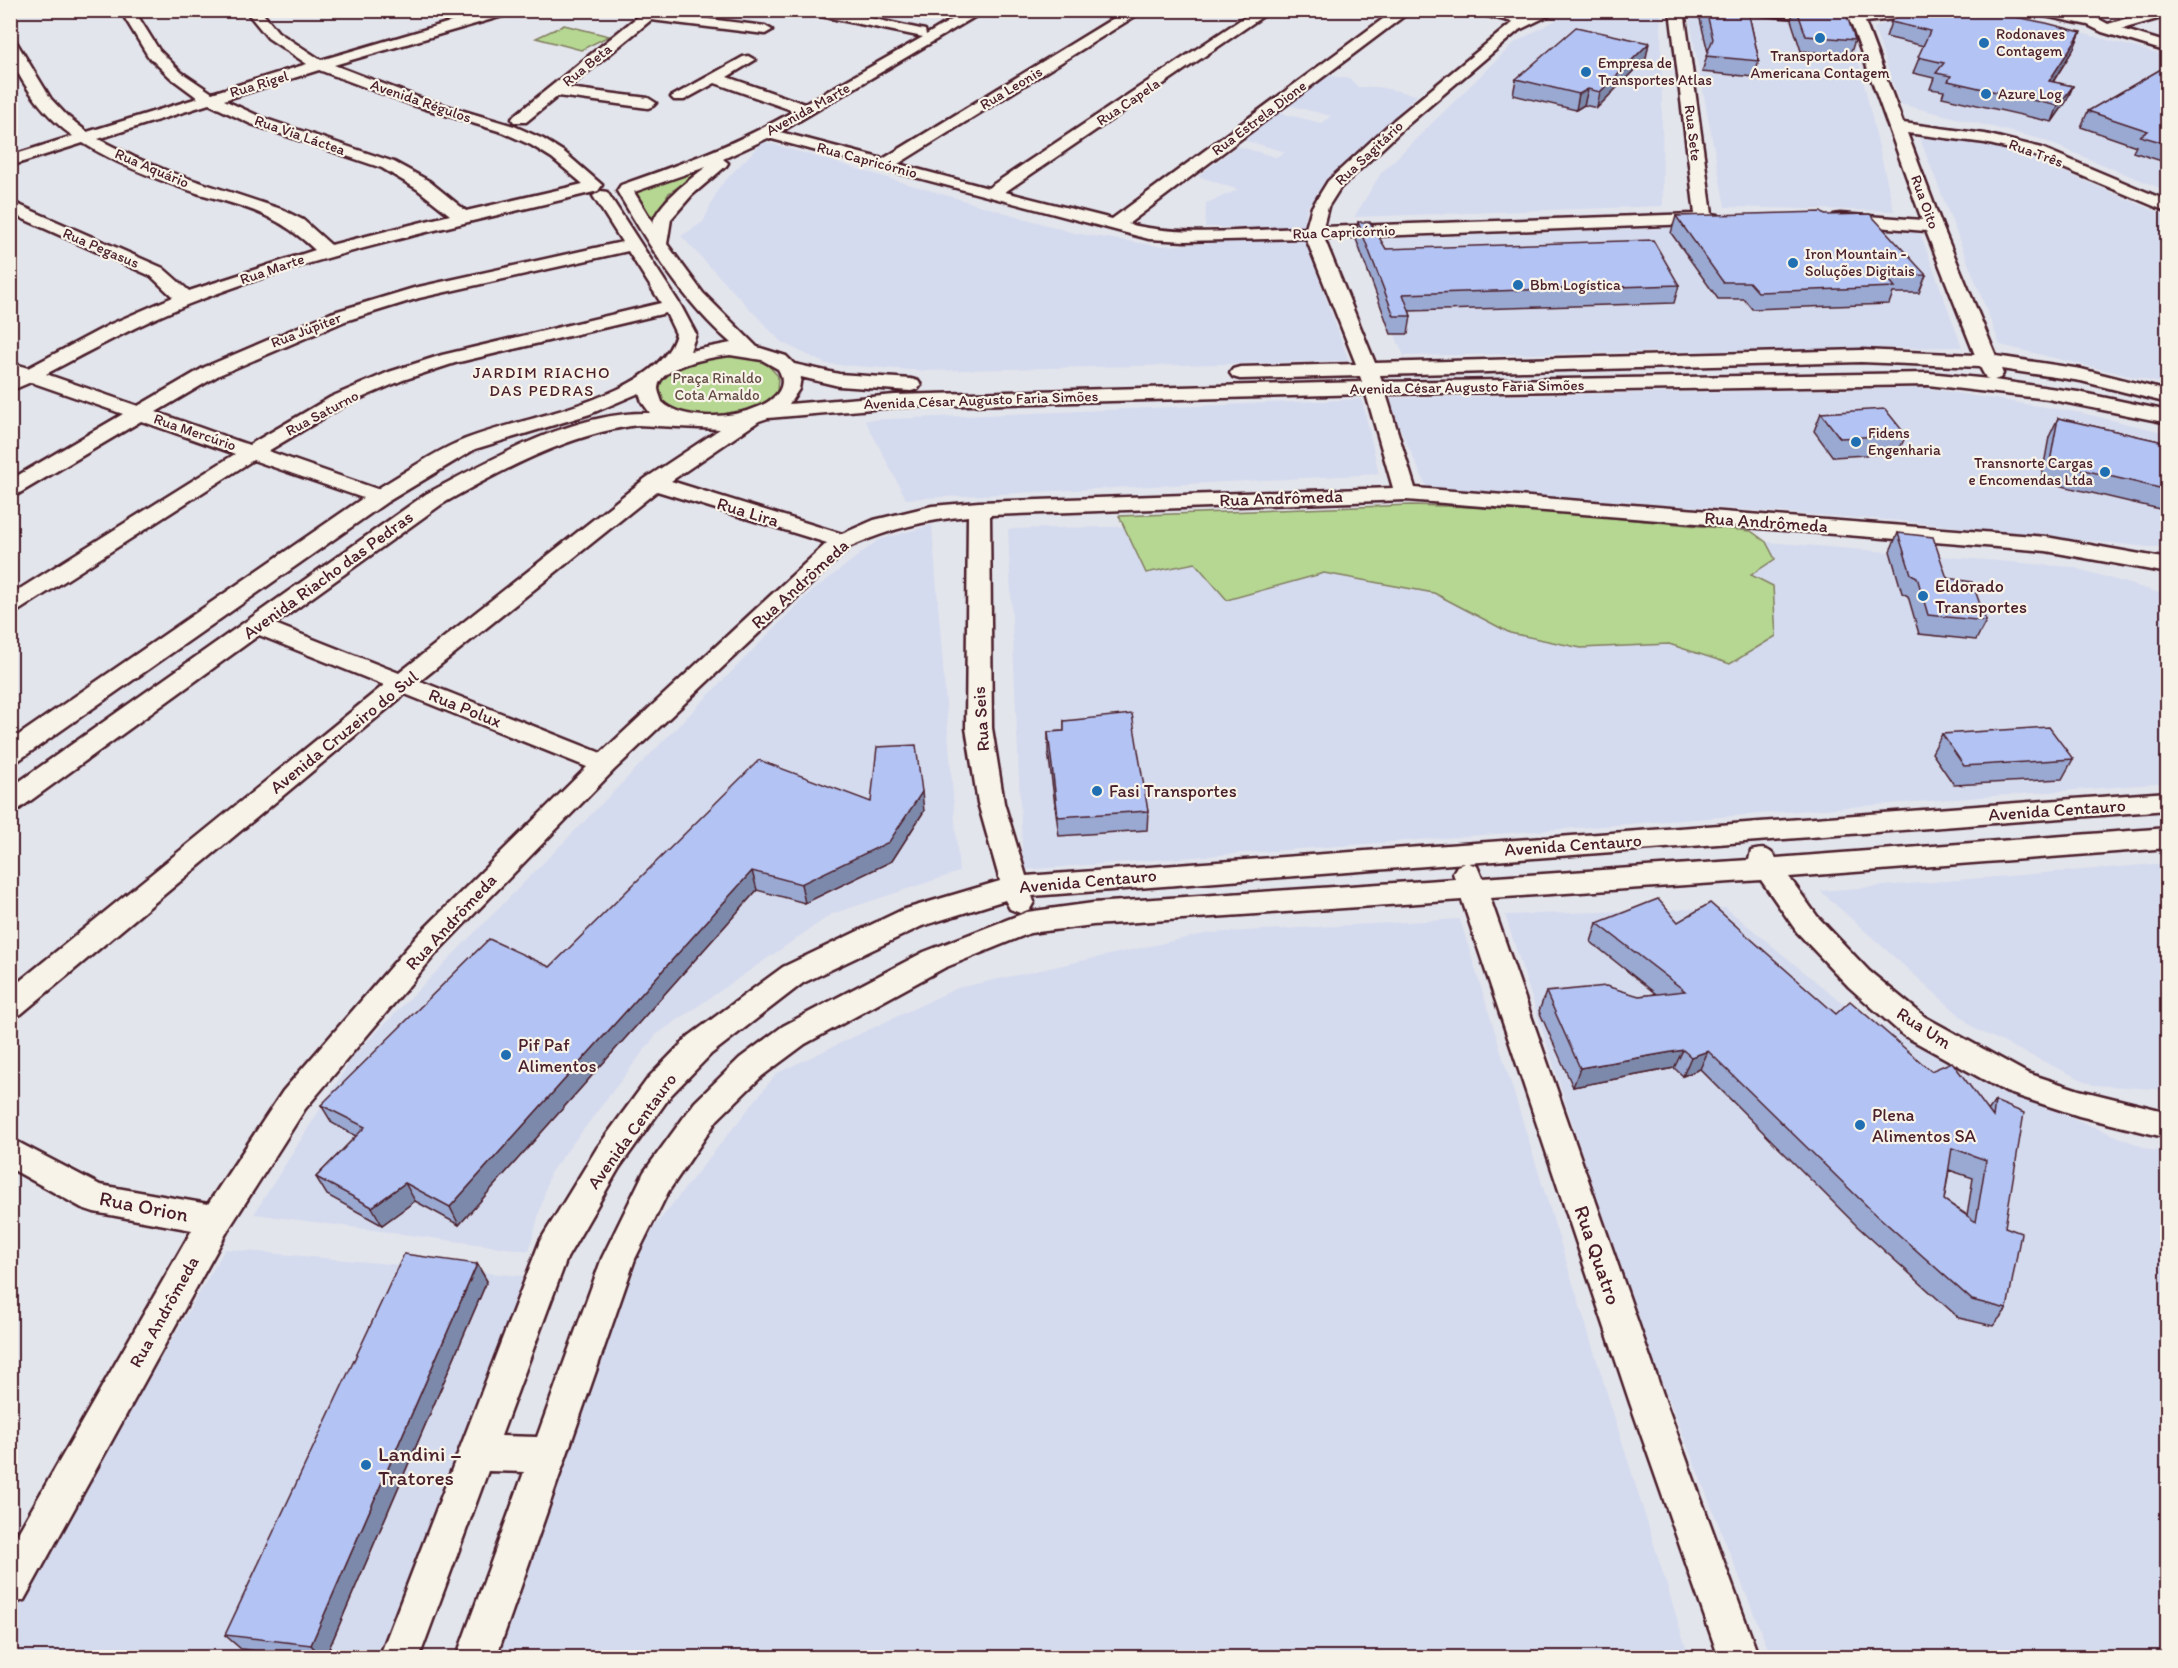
<svg xmlns="http://www.w3.org/2000/svg" width="2178" height="1668" font-family="Itim,sans-serif">
	<style>
		.built { fill: #d5dbee }
		.green { fill: #b5d792; stroke: #807b5e; stroke-width: 1.5 }
		.lines { fill: none; stroke-linecap: round; stroke-linejoin: round }
		.minor-casing { stroke: #4a1f2b; stroke-width: 5 }
		.minor { fill: #f7f3e8; fill-rule: evenodd }
		.wall { fill: #9aa9d2; stroke: #4a1f2b; stroke-width: 1.5; fill-rule: evenodd }
		.shaded-wall { fill: #7d89ab; stroke: #4a1f2b; stroke-width: 1.5 }
		.building { fill: #b3c4f4; stroke: #4a1f2b; stroke-width: 1.5; fill-rule: evenodd }
		.poi-dot { fill: #1f6fb2; stroke: #f7f3e8; stroke-width: 2 }
		.labels { text-anchor: middle; dominant-baseline: central; stroke-width: 4.5; stroke-linejoin: round; paint-order: stroke }
		.far-poi-label { font-size: 15px; fill: #4a1f2b; stroke: #f7f3e8; text-anchor: start }
		.far-street-label { font-size: 15px; fill: #4a1f2b; stroke: #f7f3e8 }
		.far-park-label { font-size: 15px; fill: #654d45; stroke: #f7f3e8 }
		.far-neighbourhood-label { font-size: 16px; letter-spacing: 1.5px; fill: #4a1f2b; stroke: #f7f3e8 }
		.street-label { font-size: 18px; fill: #4a1f2b; stroke: #f7f3e8 }
		.poi-label { font-size: 18px; fill: #4a1f2b; stroke: #f7f3e8; text-anchor: start }
		.near-street-label { font-size: 21px; fill: #4a1f2b; stroke: #f7f3e8 }
		.near-poi-label { font-size: 21px; fill: #4a1f2b; stroke: #f7f3e8; text-anchor: start }
	</style>
	<rect width="100%" height="100%" fill="#e3e5ec"/>
	<filter id="ink" filterUnits="userSpaceOnUse"><feTurbulence type="fractalNoise" baseFrequency=".0167" numOctaves="2"/><feDisplacementMap in="SourceGraphic" scale="12" xChannelSelector="R" yChannelSelector="G"/><feConvolveMatrix kernelMatrix="1 2 1 2 8 2 1 2 1" color-interpolation-filters="sRGB"/></filter>
	<g filter="url(#ink)">
		<path class="built" d="M1572 11 1661 13 1663 206 1354 217 1381 173 1514 43Z
			M1688 12 1850 24 1894 211 1725 207Z
			M1942 16 2026 18 2167 56V191L2040 139 1900 104 1874 28 1897 18Z
			M1327 75 1350 79 1358 87H1378L1417 95 1307 207 1304 229 1205 227 1206 203 1238 190 1198 176 1237 146 1276 157 1285 152 1240 139 1280 113 1322 123 1331 116 1288 105Z
			M1918 134 1968 140 2027 156 2167 216V385L2000 345Z
			M763 141 1074 233 1160 246 1304 238 1349 361 926 371 826 364 781 342 681 236 703 222 719 187Z
			M1791 223 1920 232 1962 347 1404 356 1354 240Z
			M1926 388 2082 413 2167 433V549L1900 521 1427 488 1386 398Z
			M1362 399 1379 474 906 499 865 420Z
			M1489 519 2072 567 2167 595V783L1023 870 1008 529Z
			M932 525 959 872 832 914 656 1035 550 1173 529 1251 254 1214 354 1055 806 596 878 540Z
			M2167 863V1090L2093 1085 1975 1029 1820 891Z
			M1726 908 1841 1002 1975 1078 2151 1150 2167 1152V1657H1771L1630 1302 1505 915Z
			M1460 919 1689 1657 498 1658 638 1247 777 1073 957 988 1209 933Z
			M225 1249 523 1276 394 1657 11 1658V1611Z"/>
		<path class="green" d="M564 25 609 36 581 50 536 38Z
			M716 162 669 193 653 220 636 192Z
			M739 355 765 362 778 376 777 392 759 408 729 417 696 419 670 411 656 397 660 380C688 358 704 356 739 355Z
			M1411 505 1510 508 1751 531 1766 542 1775 559 1751 575 1773 586 1776 636 1730 664 1669 644 1581 648 1510 633 1434 593 1324 573 1227 600 1195 563 1146 573 1119 516Z"/>
		<g class="lines">
			<defs>
				<path id="minor" d="M120 10H134L159 50 181 72 212 93 307 64 268 38 245 10H260L278 32 321 60 491 10H515L513 13 334 65 420 98 514 126 543 139 564 152 602 185 598 191C461 225 321 252 189 304 139 324 93 349 46 374L138 406 205 367 331 313 414 288 622 242 593 196 601 191 607 192 681 306 696 334 690 351 731 343C682 301 649 245 617 191L621 185C681 164 739 143 794 111L715 83 684 100H674L671 97 743 57 748 56 755 60 727 77 805 104 923 37 811 14 804 10H833L925 30 926 35 968 10H986L780 132 883 159 1127 10H1145L898 164 988 188 1255 10H1272L1005 192 1112 219 1395 10H1412L1128 224C1185 238 1248 229 1306 228L1312 207 1328 181 1394 120 1513 22 1475 13 1473 10H1500L1526 17 1540 10H1560L1519 30 1406 126 1340 188 1328 207 1323 227 1695 214 1670 10H1684L1712 214 1718 215 1721 219 1718 223 1324 238 1375 363 1861 350 1975 355 1926 231 1840 224 1834 223 1831 219 1834 215 1840 214 1922 220 1851 23 1753 14 1746 10H1807L1857 15 1920 10 1922 13 1920 16 1915 17 1865 22 1903 123 1985 134 2042 148 2168 201V212L2030 154 1985 143 1907 133 1942 226 1996 356 2081 369 2168 391V403L2081 381 2001 369 2003 374 2000 378 1994 380 2078 392 2168 411V423L2048 399 1928 385 1386 394 1415 488 2046 537 2168 559V573L2046 551 1406 500 990 515 992 728 1004 803 1026 876 2168 792V810L1468 863 1477 866 1482 878 1749 860 1751 851C1763 848 1769 848 1776 858L2168 828V848L1789 877 1817 916 1869 971 1925 1017 2027 1073 2079 1090 2168 1112V1138L2079 1116 2006 1092 1903 1035 1849 987 1797 932 1761 880 1490 898 1666 1403 1759 1658H1719L1630 1403 1462 900 1093 925 1030 933 944 968 805 1044 762 1076 717 1120 668 1192 635 1259 496 1658H456L524 1472 488 1471 419 1658H379L540 1241 597 1148 649 1077 689 1036 783 967 902 910 1000 881 978 803 966 728 968 516C925 520 891 529 851 546L614 770 439 950 305 1109 228 1230 24 1600 10 1605V1547L192 1230 94 1212 82 1208 10 1168V1138L100 1185 208 1204 283 1091 419 934 587 767 405 694 21 1014 10 1018V989L384 685 259 635 19 809 10 811V788L426 494C492 459 574 411 650 413L642 402 639 393 590 414 475 449 387 502 19 760 10 763V741L363 498 253 460 18 611 10 613V595L235 454 141 421 18 494 10 495V480L123 414 31 382 10 391V377L13 376 10 374 11 367 18 365 28 368 111 324 173 297 151 276 10 213V201L163 268 189 291 315 250C278 214 245 207 197 193 158 180 118 165 83 143L10 166V156L73 136C49 120 22 86 11 58 9 52 10 45 10 39L15 40 51 99 67 116 87 132 198 98 171 78 148 56ZM319 70 410 104 502 132 531 145 552 158 583 184 466 211 429 181 394 162 263 118 224 100ZM209 104 251 124 382 168 417 189 450 215 331 245 303 220 281 209 172 173 134 157 98 139ZM768 138 1149 239 1185 241 1306 238 1356 364 1240 367 1233 369 1230 373 1233 377 1240 379 1360 376 1362 382 895 395 789 404 799 389 801 377 839 386 911 391 918 389 921 385 918 381 911 379 839 374 794 364 786 356 757 347 703 293 667 244 671 219 692 195 726 166 728 163 723 159ZM706 167C690 179 657 204 653 223L634 192ZM628 251 661 303 442 355 389 372 331 397 249 445 156 412 219 375 345 321 419 298ZM666 313 676 334C658 400 517 417 461 441 432 453 404 473 377 489L268 451 345 405 403 380 455 363ZM730 355 762 360 778 369C804 411 693 432 662 402 661 398 658 392 658 388 660 365 712 357 730 355ZM1861 362 1980 367 1986 378 1989 379 1928 373 1382 382 1380 375ZM1366 394 1393 488 979 502 932 506 874 520 842 534 671 481 759 421 768 418 895 407ZM637 425 720 429 646 478 399 673 275 624 442 504C504 469 566 435 637 425ZM657 491 827 543 601 753 420 681ZM1465 863 1457 866 1453 873 1455 879 1093 903 1027 912 924 952 783 1026 740 1058 695 1102 644 1172 602 1258 537 1437 501 1436 567 1258 619 1168 671 1095 711 1054 803 983 922 926 1005 900 1010 909 1020 913 1030 909 1034 902 1032 896Z
					M646 10H662L660 13 765 26 772 30 765 34 651 20 568 88 648 98 656 103 653 106 648 108 558 96 526 122H514L512 119 514 116Z
					M2028 10H2082L2108 24 2155 10H2168V16L2122 29 2168 43V52L2102 32 2088 25 2035 14Z"/>
			</defs>
			<use href="#minor" class="minor-casing"/>
			<use href="#minor" class="minor"/>
		</g>
		<path class="wall" d="M1701 10H1748L1759 61 1754 77 1702 72 1708 52 1699 15Z
			M1794 10H1845L1855 40 1850 55 1801 51 1791 20Z
			M1891 22 2074 48 2053 82 2073 86 2066 102 2052 122 1942 97 1944 91 1930 89 1934 78 1913 73 1924 46 1886 37Z
			M1646 58 1597 108 1584 105 1576 110 1513 95 1516 79Z
			M2168 65V163L2133 152 2136 146 2081 127 2088 111Z
			M1825 215 1926 275 1919 293H1893L1889 304 1752 309 1744 299H1718L1671 233 1676 216Z
			M1358 222 1386 249 1679 285 1674 303 1409 311 1411 316 1408 334H1391L1356 239Z
			M1821 413 1906 435 1898 453 1833 457 1814 431Z
			M2058 418 2168 443V511L2041 481 2049 437Z
			M1898 533 1947 578 1986 621 1976 640 1919 634 1908 596 1902 593 1890 551Z
			M1064 721 1148 811 1147 830 1059 836 1048 751V732L1064 731Z
			M1942 734 2073 759 2062 779 1954 785 1932 753Z
			M871 802 924 811 892 861 805 903 757 890 459 1225 415 1201 382 1225 327 1195 316 1177 356 1136 332 1123 321 1105 550 967Z
			M1678 922 1836 1014 1931 1071 1988 1111 1995 1101 2005 1227 2007 1309 1993 1326 1959 1318 1858 1227 1700 1069 1683 1076 1674 1068 1573 1087 1539 1011 1546 992 1639 996 1656 994 1591 942 1597 923ZM1949 1170 1973 1178 1967 1215 1944 1200Z
			M477 1264 487 1281 325 1658H311L241 1649 225 1635Z"/>
		<path class="shaded-wall" d="M2081 32 2074 48 2043 97 2049 81Z
			M1649 43 1646 58 1597 108 1600 92Z
			M2073 86 2066 102 2052 122 2058 106Z
			M1588 89 1584 105 1576 110 1579 94Z
			M922 792 924 811 892 861 805 903 801 884Z
			M752 871 757 890 459 1225 450 1207Z
			M1683 1050 1674 1068 1573 1087 1580 1068Z
			M1708 1051 1700 1069 1683 1076 1691 1057Z
			M405 1183 415 1201 382 1225 372 1207Z
			M477 1264 487 1281 325 1658H323L311 1645Z"/>
		<path class="building" d="M1706 10H1748L1759 61 1706 56 1713 39Z
			M1797 10H1845L1855 40 1806 36Z
			M1901 10H1918L1925 12 1926 10H1980L2046 23 2081 32 2049 81 2073 86 2058 106 1948 81 1951 76 1936 73 1944 63 1918 57 1930 31 1891 22Z
			M1576 27 1649 43 1600 92 1588 89 1579 94 1516 79Z
			M2168 65V144L2140 136 2148 131 2088 111Z
			M1821 212 1825 215 1870 214 1926 275 1886 276 1895 287 1758 292 1749 282H1723L1676 216Z
			M1358 222H1370L1386 249 1653 240 1679 285 1403 294 1411 316H1394Z
			M1885 409 1906 435 1840 438 1821 413Z
			M2058 418 2168 443V490L2050 462Z
			M1898 533 1933 537 1947 578 1972 582 1986 621 1928 615 1917 577 1911 574Z
			M1132 714 1148 811 1058 817 1048 732 1064 731V721Z
			M2049 727 2073 759 1964 766 1942 734Z
			M916 745 922 792 889 842 801 884 752 871 450 1207 405 1183 372 1207 316 1177 365 1127 321 1105 489 939 550 967 759 760 871 802 877 747Z
			M1658 899 1678 922 1710 903 1836 1014 1850 1001 1931 1071 1952 1062 1993 1117 1995 1101 2024 1113 2005 1227 2021 1233 2007 1309 1972 1300 1870 1209 1708 1051 1691 1057 1683 1050 1580 1068 1546 992 1606 986 1639 996 1685 991 1597 923ZM1952 1148 1986 1160 1976 1222 1944 1200Z
			M404 1254 477 1264 311 1645 225 1635Z"/>
	</g>
	<g class="poi-dot">
		<circle cx="1820" cy="38" r="6"/>
		<circle cx="1984" cy="43" r="6"/>
		<circle cx="1586" cy="72" r="6"/>
		<circle cx="1986" cy="94" r="6"/>
		<circle cx="1793" cy="263" r="6"/>
		<circle cx="1518" cy="285" r="6"/>
		<circle cx="1856" cy="442" r="6"/>
		<circle cx="2105" cy="472" r="6"/>
		<circle cx="1923" cy="596" r="6"/>
		<circle cx="1097" cy="791" r="6"/>
		<circle cx="506" cy="1055" r="6"/>
		<circle cx="1860" cy="1125" r="6"/>
		<circle cx="366" cy="1465" r="6"/>
	</g>
	<g class="labels">
		<g class="far-poi-label">
			<text x="1996" y="34">Rodonaves<tspan x="1996" dy="17">Contagem</tspan></text>
			<text x="1820" y="56" text-anchor="middle">Transportadora<tspan x="1820" dy="17">Americana Contagem</tspan></text>
			<text x="1598" y="63">Empresa de<tspan x="1598" dy="17">Transportes Atlas</tspan></text>
			<text x="1998" y="94">Azure Log</text>
			<text x="1805" y="254">Iron Mountain -<tspan x="1805" dy="17">Soluções Digitais</tspan></text>
			<text x="1530" y="285">Bbm Logística</text>
			<text x="1868" y="433">Fidens<tspan x="1868" dy="17">Engenharia</tspan></text>
			<text x="2093" y="463" text-anchor="end">Transnorte Cargas<tspan x="2093" dy="17">e Encomendas Ltda</tspan></text>
		</g>
		<g class="far-street-label">
			<text transform="translate(587 65) rotate(-39)">Rua Beta</text>
			<text transform="translate(259 84) rotate(-17)">Rua Rigel</text>
			<text transform="translate(1011 88) rotate(-31)">Rua Leonis</text>
			<text transform="translate(421 101) rotate(19)">Avenida Régulos</text>
			<text transform="translate(1128 102) rotate(-34)">Rua Capela</text>
			<text transform="translate(808 109) rotate(-29)">Avenida Marte</text>
			<text transform="translate(1259 118) rotate(-37)">Rua Estrela Dione</text>
			<text transform="translate(1693 133) rotate(83)">Rua Sete</text>
			<text transform="translate(300 135) rotate(19)">Rua Via Láctea</text>
			<text transform="translate(1369 153) rotate(-43)">Rua Sagitário</text>
			<text transform="translate(2036 153) rotate(20)">Rua Três</text>
			<text transform="translate(867 160) rotate(15)">Rua Capricórnio</text>
			<text transform="translate(152 168) rotate(23)">Rua Aquário</text>
			<text transform="translate(1925 202) rotate(70)">Rua Oito</text>
			<text transform="translate(1344 232) rotate(-2)">Rua Capricórnio</text>
			<text transform="translate(101 248) rotate(23)">Rua Pegasus</text>
			<text transform="translate(272 269) rotate(-19)">Rua Marte</text>
			<text transform="translate(306 330) rotate(-21)">Rua Júpiter</text>
			<text transform="translate(1467 387) rotate(-1)">Avenida César Augusto Faria Simões</text>
			<text transform="translate(981 400) rotate(-2)">Avenida César Augusto Faria Simões</text>
			<text transform="translate(322 413) rotate(-28)">Rua Saturno</text>
			<text transform="translate(195 432) rotate(19)">Rua Mercúrio</text>
		</g>
		<g class="far-park-label">
			<text x="717" y="378">Praça Rinaldo<tspan x="717" dy="17">Cota Arnaldo</tspan></text>
		</g>
		<g class="far-neighbourhood-label">
			<text x="542" y="372">JARDIM RIACHO<tspan x="542" dy="18">DAS PEDRAS</tspan></text>
		</g>
		<g class="street-label">
			<text transform="translate(1281 498) rotate(-2)">Rua Andrômeda</text>
			<text transform="translate(748 512) rotate(17)">Rua Lira</text>
			<text transform="translate(1766 522) rotate(4)">Rua Andrômeda</text>
			<text transform="translate(328 575) rotate(-36)">Avenida Riacho das Pedras</text>
			<text transform="translate(800 584) rotate(-42)">Rua Andrômeda</text>
			<text transform="translate(465 708) rotate(22)">Rua Polux</text>
			<text transform="translate(981 719) rotate(-94)">Rua Seis</text>
			<text transform="translate(344 732) rotate(-39)">Avenida Cruzeiro do Sul</text>
			<text transform="translate(2057 810) rotate(-4)">Avenida Centauro</text>
			<text transform="translate(1573 845) rotate(-4)">Avenida Centauro</text>
			<text transform="translate(1088 881) rotate(-5)">Avenida Centauro</text>
			<text transform="translate(451 922) rotate(-47)">Rua Andrômeda</text>
			<text transform="translate(1924 1028) rotate(33)">Rua Um</text>
			<text transform="translate(632 1131) rotate(-54)">Avenida Centauro</text>
			<text transform="translate(164 1312) rotate(-61)">Rua Andrômeda</text>
		</g>
		<g class="poi-label">
			<text x="1935" y="586">Eldorado<tspan x="1935" dy="21">Transportes</tspan></text>
			<text x="1109" y="791">Fasi Transportes</text>
			<text x="518" y="1045">Pif Paf<tspan x="518" dy="21">Alimentos</tspan></text>
			<text x="1872" y="1115">Plena<tspan x="1872" dy="21">Alimentos SA</tspan></text>
		</g>
		<g class="near-street-label">
			<text transform="translate(144 1206) rotate(11)">Rua Orion</text>
			<text transform="translate(1598 1255) rotate(71)">Rua Quatro</text>
		</g>
		<g class="near-poi-label">
			<text x="378" y="1453">Landini –<tspan x="378" dy="24">Tratores</tspan></text>
		</g>
	</g>
	<rect width="2178" height="1668" fill="none" stroke="#f7f3e8" stroke-width="36"/>
	<rect x="18" y="18" width="2142" height="1632" fill="none" stroke="#4a1f2b" stroke-width="2" filter="url(#ink)"/>
</svg>
